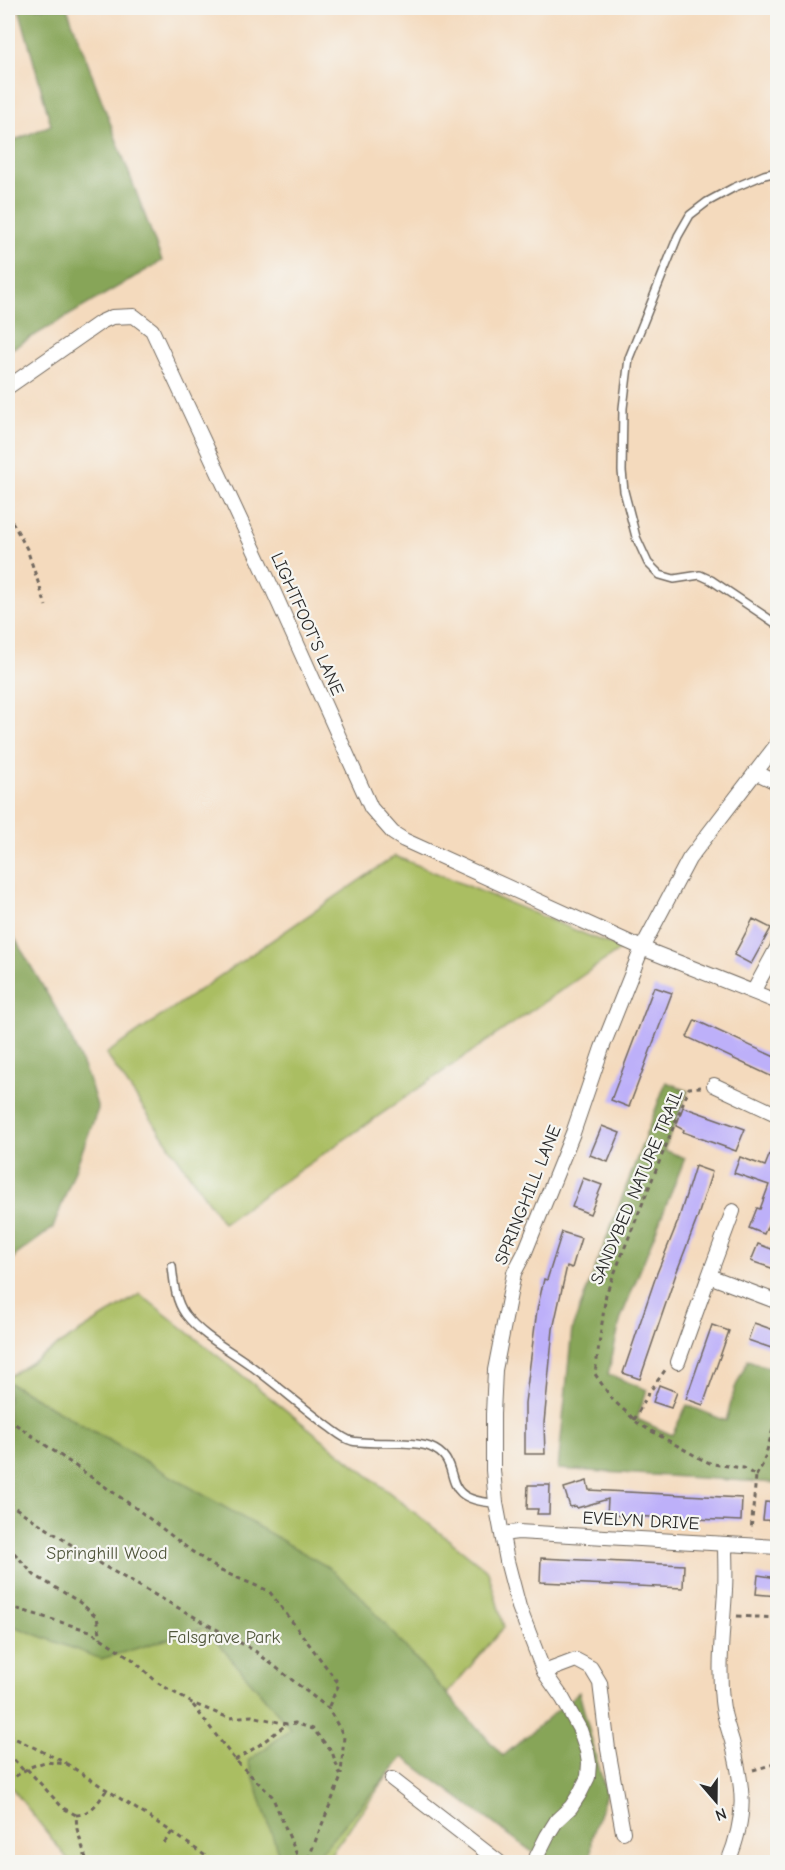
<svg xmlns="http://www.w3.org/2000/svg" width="785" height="1870" font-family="'Comic Neue',sans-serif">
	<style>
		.green { fill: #aabe62; stroke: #6a7446; stroke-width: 1.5 }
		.forest { fill: #87a558; stroke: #596842; stroke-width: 1.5 }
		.building { fill: #bdb0f9 }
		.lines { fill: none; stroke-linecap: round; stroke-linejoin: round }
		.service-casing { stroke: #71685e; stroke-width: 10 }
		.minor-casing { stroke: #71685e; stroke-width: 16 }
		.path { stroke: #71685e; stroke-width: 3; stroke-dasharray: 4.5 4.5; stroke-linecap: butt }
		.service { stroke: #fff; stroke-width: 7 }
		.minor { stroke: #fff; stroke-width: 14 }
		.labels { text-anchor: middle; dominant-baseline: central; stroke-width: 4.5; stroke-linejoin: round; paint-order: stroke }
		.street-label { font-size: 18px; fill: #2b2b2b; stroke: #f6f6f2 }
		.park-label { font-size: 18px; fill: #51573c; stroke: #f6f6f2 }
	</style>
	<rect width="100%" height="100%" fill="#f6f6f2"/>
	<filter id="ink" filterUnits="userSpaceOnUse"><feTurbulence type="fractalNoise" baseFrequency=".0167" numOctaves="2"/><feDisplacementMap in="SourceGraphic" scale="12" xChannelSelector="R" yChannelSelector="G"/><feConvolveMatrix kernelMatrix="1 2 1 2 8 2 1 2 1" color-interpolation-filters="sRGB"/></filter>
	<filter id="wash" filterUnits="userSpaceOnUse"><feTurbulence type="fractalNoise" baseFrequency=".008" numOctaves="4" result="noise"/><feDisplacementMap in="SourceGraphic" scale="24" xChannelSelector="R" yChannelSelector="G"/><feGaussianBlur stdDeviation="1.35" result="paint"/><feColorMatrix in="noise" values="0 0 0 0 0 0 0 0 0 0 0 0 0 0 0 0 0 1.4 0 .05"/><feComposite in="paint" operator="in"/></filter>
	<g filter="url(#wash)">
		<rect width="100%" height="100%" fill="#f4dabd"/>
		<path class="green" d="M395 856 621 949 223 1223 106 1054Z
			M140 1294 488 1571 504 1627 450 1690 325 1862H70L8 1783V1377Z"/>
		<path class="forest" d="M19 8H67L162 261 8 351V143L51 125Z
			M8 927 65 1024 90 1083 98 1109 53 1228 15 1256 8 1267Z
			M666 1082 688 1091 664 1150 685 1158 621 1318 608 1374 647 1390 637 1419 672 1435 687 1405 726 1421 735 1388 748 1360 777 1371V1483L558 1469 572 1329Z
			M8 1382 328 1567 357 1592 443 1690 503 1756 579 1692 606 1794 592 1837 591 1862H546L403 1757 312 1862H281L248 1761 290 1730 287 1724 205 1628 101 1659 8 1624Z"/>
		<g id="blocks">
			<path class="building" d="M753 919 771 928 751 964 734 955Z
				M654 987 672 993 629 1107 611 1100Z
				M695 1020 777 1058V1079L687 1037Z
				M683 1107 745 1129 736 1151 683 1132 684 1130 676 1126Z
				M602 1126 620 1133 608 1162 590 1155Z
				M777 1136V1210L775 1209 764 1234 749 1228 757 1208 760 1209 769 1185 734 1173 740 1157 765 1166Z
				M695 1166 712 1172 697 1219 677 1271 640 1379 623 1373 657 1273 678 1221Z
				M583 1178 602 1185 590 1214 572 1207Z
				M562 1232 581 1238 572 1268 567 1266 553 1329 544 1423 545 1454H525V1403L537 1310 544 1279 547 1280Z
				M758 1244 777 1251V1270L751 1261Z
				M754 1323 777 1331V1350L748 1340Z
				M712 1325 729 1331 703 1405 686 1399Z
				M659 1385 677 1392 671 1408 653 1402Z
				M587 1481 589 1490 742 1498 741 1521 607 1515 608 1499 577 1508 576 1506 570 1507 564 1488Z
				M528 1485H550L549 1514H537L538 1509H527Z
				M765 1502 777 1503V1521L763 1520Z
				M541 1558 684 1565 683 1588 540 1582Z
				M758 1575 777 1578V1596L756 1594Z"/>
		</g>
	</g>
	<g filter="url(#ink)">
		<use href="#blocks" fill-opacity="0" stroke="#71685e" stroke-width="1.5"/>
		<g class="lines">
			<defs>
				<path id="service" d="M778 172 764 175 733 188 707 202 690 215 678 236 629 358 623 408 622 471 624 491 636 537 648 563 660 575 674 579 700 575 711 580 778 625
					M172 1266C174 1283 175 1300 185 1314 202 1336 228 1349 250 1365 277 1385 302 1407 329 1427 336 1432 344 1439 352 1441 373 1445 412 1440 430 1447 468 1462 432 1500 496 1503"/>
				<path id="minor" d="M8 387 101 322 112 317 134 316 152 330 272 588 371 808 393 833 404 840 642 948 689 859 778 743
					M755 772 778 783
					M753 992 778 946
					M714 1085 778 1115
					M709 1276 733 1211
					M678 1362 709 1276 778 1302
					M502 1534 518 1532 778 1547
					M725 1544C725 1559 726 1575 725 1590 723 1627 718 1664 722 1701 723 1714 728 1728 732 1741 744 1789 747 1816 728 1862
					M544 1672 576 1660 591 1668 600 1683 608 1749 623 1832
					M392 1779 499 1862
					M534 1862 547 1836 557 1820 571 1807 580 1793 588 1777 589 1763 587 1751 580 1730 563 1699 544 1672 519 1607 507 1561 496 1503 493 1470V1414L495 1370 514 1273 525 1252 573 1133 602 1048 642 948 778 1002"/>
			</defs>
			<use href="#service" class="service-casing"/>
			<use href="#minor" class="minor-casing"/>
			<path class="path" d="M8 514 27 549 46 606
				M701 1087 689 1088 606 1294 595 1374 612 1399 639 1424 701 1459 712 1464 744 1468 756 1476 751 1531
				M8 1390 12 1385
				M8 1419 137 1509 190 1550 221 1571 269 1591 339 1684 328 1708
				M634 1420 648 1394 666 1369
				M756 1476 763 1464 778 1412
				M8 1503 102 1565 255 1651 328 1708 344 1736 341 1775
				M8 1546 34 1575 78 1601 97 1617 101 1638
				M8 1606 90 1631 132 1659 158 1683 192 1703 229 1718 252 1716 287 1724 295 1723 313 1729 332 1752 341 1777 307 1862
				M737 1616 778 1618
				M193 1705 235 1760 272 1796 300 1862
				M8 1735 66 1763
				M8 1753 24 1771
				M235 1760 258 1746 287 1724
				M27 1769 63 1808 76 1815 77 1829 87 1862
				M753 1770 778 1763
				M8 1781 30 1767 45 1762 67 1764 172 1832 214 1862
				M76 1815C91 1814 99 1802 107 1789
				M164 1843 172 1832"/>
			<use href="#service" class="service"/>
			<use href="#minor" class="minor"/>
		</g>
	</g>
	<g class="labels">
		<g class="street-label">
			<text transform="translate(307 624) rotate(66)">LIGHTFOOT'S LANE</text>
			<text transform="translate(637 1187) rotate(-67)">SANDYBED NATURE TRAIL</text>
			<text transform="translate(528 1195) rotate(-68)">SPRINGHILL LANE</text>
			<text transform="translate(641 1521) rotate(3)">EVELYN DRIVE</text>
		</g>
		<g class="park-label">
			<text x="107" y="1553">Springhill Wood</text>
			<text x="224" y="1637">Falsgrave Park</text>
		</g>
	</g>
	<rect width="785" height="1870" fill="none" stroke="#f6f6f2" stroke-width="30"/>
	<g transform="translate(716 1801) rotate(160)" stroke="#f6f6f2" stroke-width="4.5" paint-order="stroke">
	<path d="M0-4.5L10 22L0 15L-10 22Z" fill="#2b2b2b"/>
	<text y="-9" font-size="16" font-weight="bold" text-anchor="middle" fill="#2b2b2b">N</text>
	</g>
</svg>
